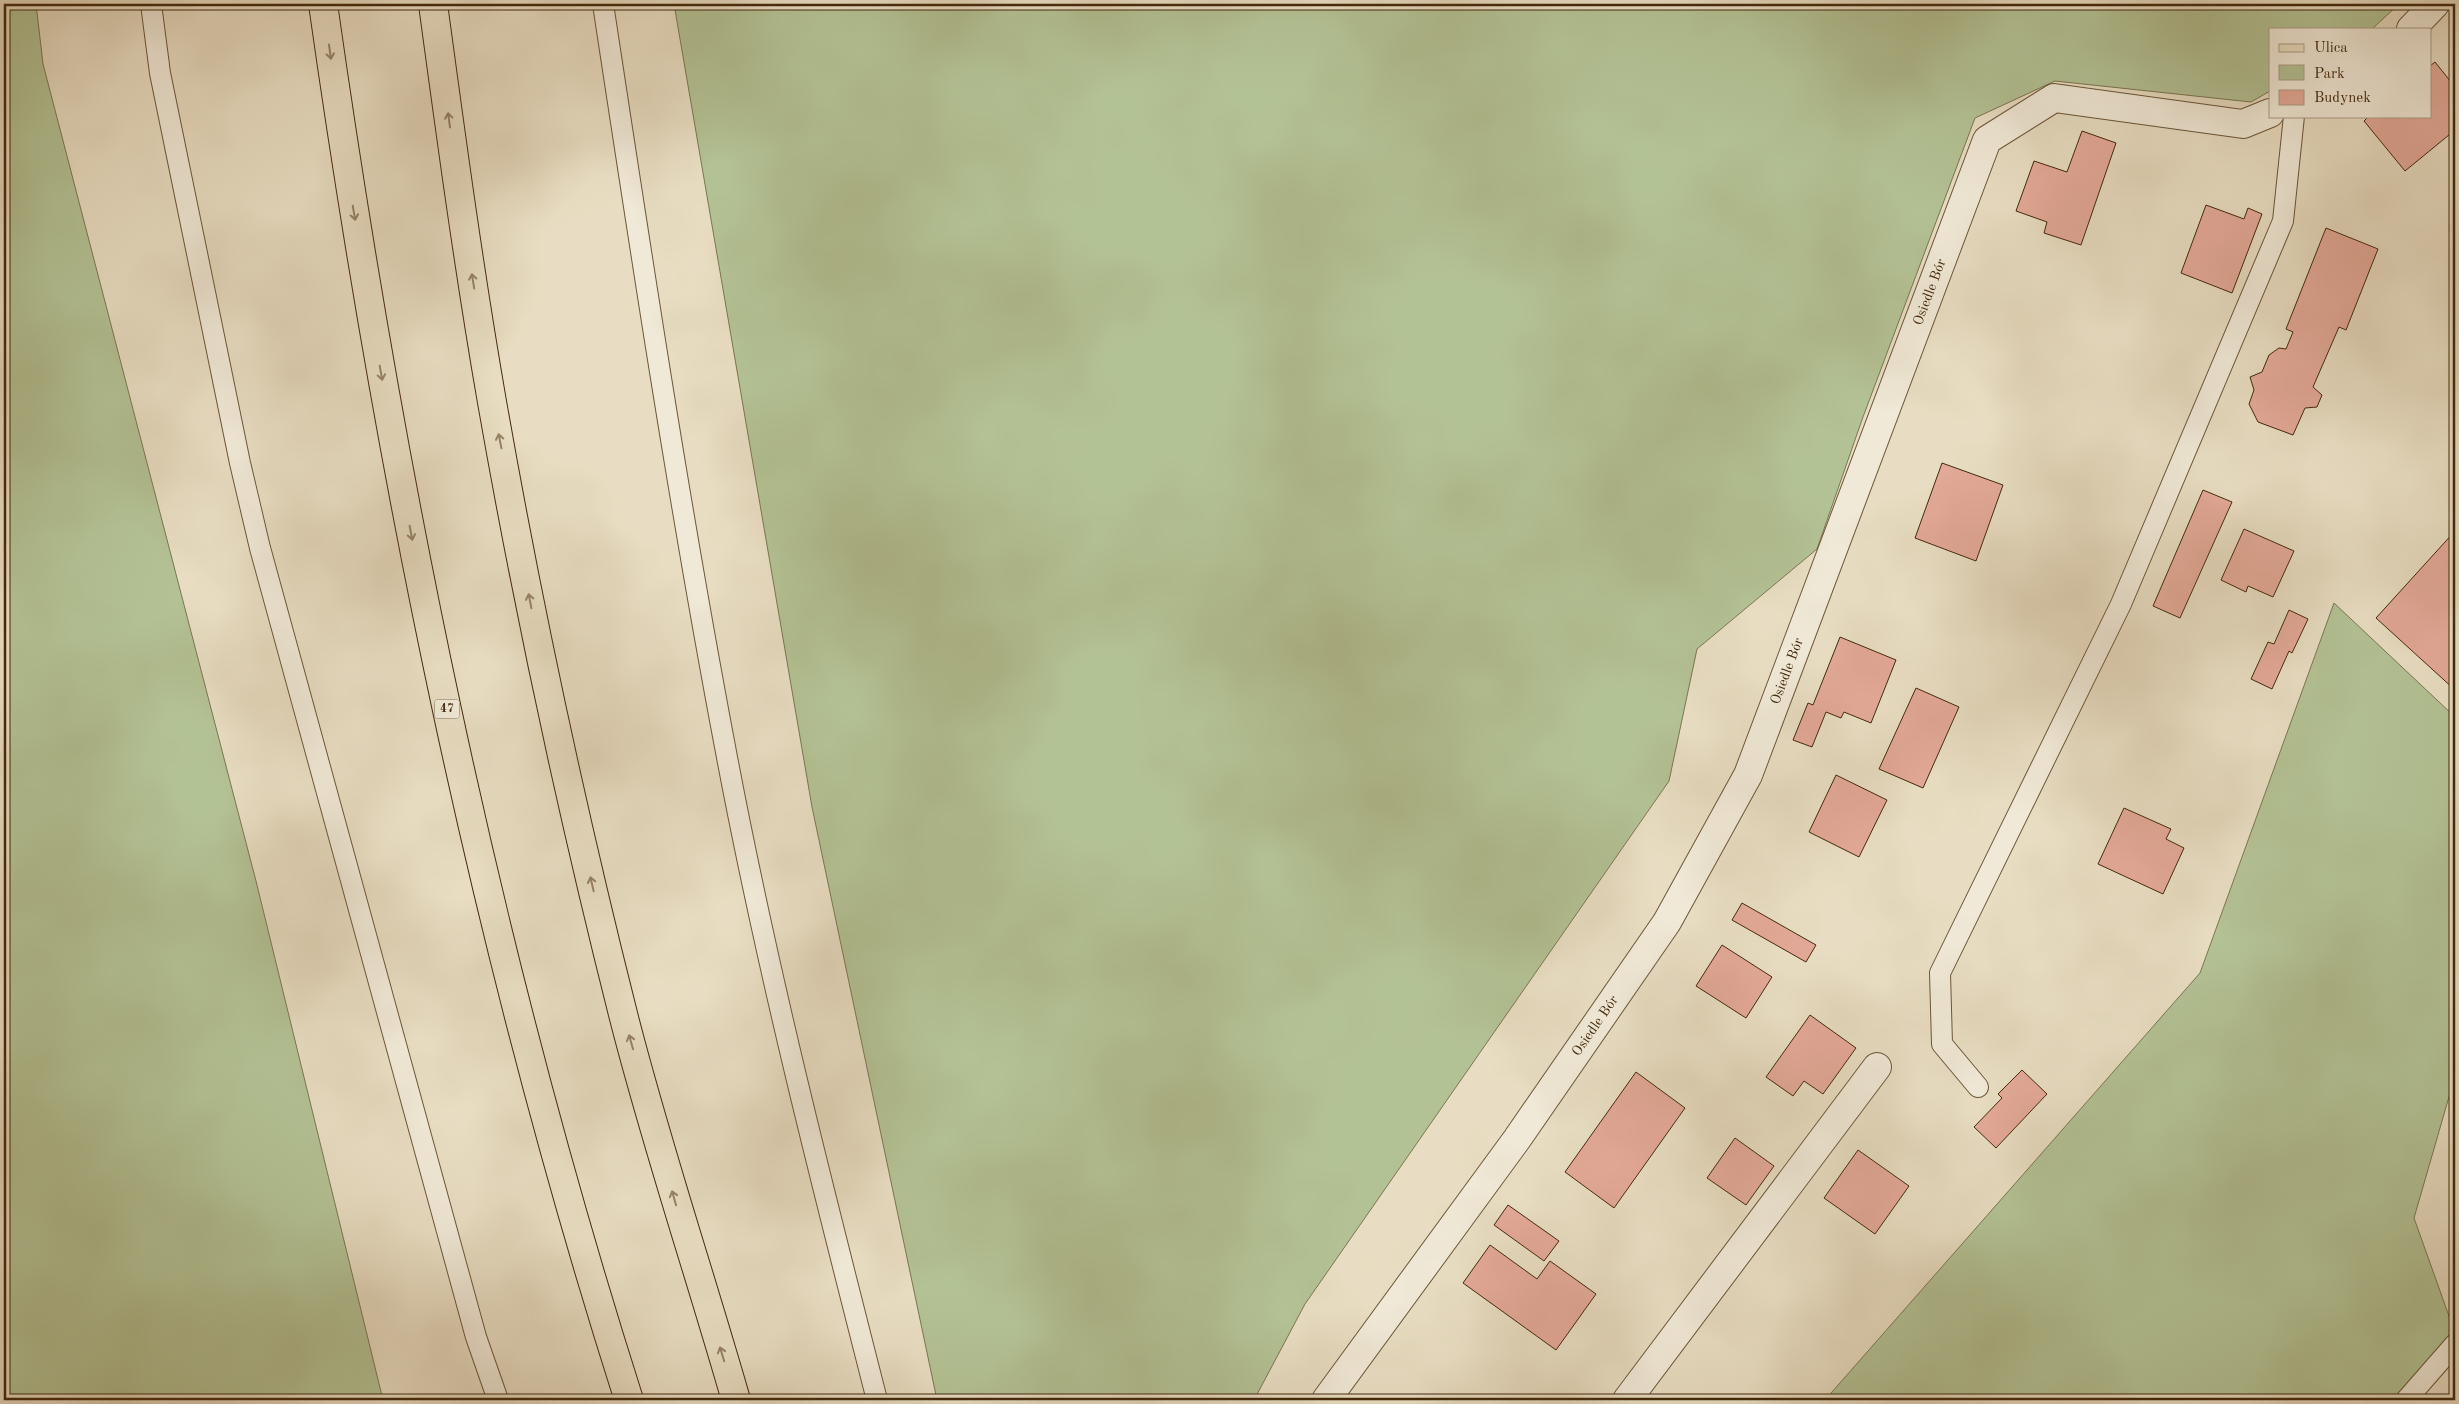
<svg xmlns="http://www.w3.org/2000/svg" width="2459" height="1404" font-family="'Old Standard TT',serif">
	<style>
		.green { fill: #b3c295; stroke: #7b7650 }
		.building { fill: #e3a998; stroke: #43290b }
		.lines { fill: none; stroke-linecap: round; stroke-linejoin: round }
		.lane-casing { stroke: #6c5639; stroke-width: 22 }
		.street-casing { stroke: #6c5639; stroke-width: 30 }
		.primary-casing { stroke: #43290b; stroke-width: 30 }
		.lane { stroke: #f0e9d7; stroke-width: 20 }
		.street { stroke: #f0e9d7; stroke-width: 28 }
		.primary { stroke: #e8ddc2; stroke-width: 28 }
		.oneway { stroke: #968366 }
		.labels { text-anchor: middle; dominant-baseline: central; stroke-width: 4; stroke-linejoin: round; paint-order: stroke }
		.shield { fill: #f0e9d7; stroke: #776348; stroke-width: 1 }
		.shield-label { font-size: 12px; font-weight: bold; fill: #43290b }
		.street-label { font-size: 14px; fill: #43290b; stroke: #f0e9d7 }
	</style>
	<rect width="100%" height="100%" fill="#e8ddc2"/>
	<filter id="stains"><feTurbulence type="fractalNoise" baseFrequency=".004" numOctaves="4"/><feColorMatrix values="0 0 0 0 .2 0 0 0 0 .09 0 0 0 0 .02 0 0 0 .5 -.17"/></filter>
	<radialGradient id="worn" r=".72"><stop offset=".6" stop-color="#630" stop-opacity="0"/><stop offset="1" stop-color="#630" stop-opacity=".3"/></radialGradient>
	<path class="green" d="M4 4H36L43 64 256 881 383 1400H4Z
		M674 4H2399L2372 29H2270V91L2251 102 2055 81 1975 118 1863 417 1817 549 1697 649 1669 781 1305 1304 1254 1400H937L812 807Z
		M2334 603 2455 717V1076L2414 1218 2455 1333 2398 1400H1825L2200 973Z"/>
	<path class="building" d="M2435 62 2455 87V130L2405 171 2364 121 2369 116H2430V66Z
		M2082 131 2116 143 2081 245 2044 233 2047 222 2016 211 2034 161 2067 172Z
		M2206 205 2244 219 2248 208 2262 214 2232 293 2181 273Z
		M2326 228 2378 249 2346 330 2339 327 2313 387 2322 395 2317 407 2305 408 2293 435 2258 422 2249 404 2254 390 2250 377 2262 372 2269 355 2279 348 2286 349 2293 332 2286 329Z
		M1942 463 2003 485 1976 561 1915 538Z
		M2203 490 2232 502 2180 618 2153 606Z
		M2244 529 2294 551 2273 597 2248 586 2246 592 2221 580Z
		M2455 531V690L2376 618Z
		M2289 610 2308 619 2292 653 2289 651 2272 689 2251 679 2268 642 2274 644Z
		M1840 637 1896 660 1871 723 1844 712 1841 718 1826 712 1812 747 1793 740 1808 703 1813 705Z
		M1916 688 1959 707 1923 788 1879 769Z
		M1836 775 1887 800 1859 857 1809 832Z
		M2124 808 2171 829 2166 839 2184 848 2163 894 2098 864Z
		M1742 903 1816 945 1806 962 1732 920Z
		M1722 945 1772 977 1746 1018 1696 986Z
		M1810 1015 1856 1048 1823 1094 1804 1081 1793 1096 1766 1077Z
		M2022 1070 2047 1094 1996 1148 1974 1127 2002 1098 1998 1094Z
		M1636 1072 1685 1108 1614 1208 1565 1172Z
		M1735 1138 1774 1166 1746 1205 1707 1178Z
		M1858 1150 1909 1186 1875 1234 1824 1198Z
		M1508 1205 1559 1241 1544 1261 1494 1225Z
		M1490 1245 1537 1279 1550 1261 1596 1294 1556 1350 1463 1283Z"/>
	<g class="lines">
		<defs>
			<path id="lane" d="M151 4 160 73 240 463 260 548 476 1337 498 1400
				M603 4C641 254 679 504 726 752 767 970 822 1185 877 1400
				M1978 1087 1942 1044 1940 973 2121 604 2283 221 2294 116
				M2406 1400 2455 1344"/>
			<g id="street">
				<path d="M2411 29 2435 4"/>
				<path id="s1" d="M1326 1400 1517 1139 1667 922 1748 775 1987 140 2054 98 2243 124 2270 113"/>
				<path d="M1627 1400 1877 1067"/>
			</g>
			<path id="primary" d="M323 4C390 476 484 946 629 1400
				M433 4C451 137 469 270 492 402 528 607 572 812 623 1014 656 1144 699 1271 736 1400"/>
		</defs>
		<use href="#lane" class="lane-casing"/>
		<use href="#street" class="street-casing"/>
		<use href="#primary" class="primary-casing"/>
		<use href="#lane" class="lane"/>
		<use href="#street" class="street"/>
		<use href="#primary" class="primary"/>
	</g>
	<defs><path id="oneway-shaft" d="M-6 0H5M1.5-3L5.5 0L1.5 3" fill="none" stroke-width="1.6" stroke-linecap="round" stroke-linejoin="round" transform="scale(1.25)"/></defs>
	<g class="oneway">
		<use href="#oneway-shaft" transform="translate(330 52) rotate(82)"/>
		<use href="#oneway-shaft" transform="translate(449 120) rotate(-98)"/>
		<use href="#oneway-shaft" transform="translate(354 213) rotate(80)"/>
		<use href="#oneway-shaft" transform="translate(473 281) rotate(-99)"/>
		<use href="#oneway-shaft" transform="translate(381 373) rotate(80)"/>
		<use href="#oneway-shaft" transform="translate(500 441) rotate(-101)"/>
		<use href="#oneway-shaft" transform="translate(411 533) rotate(79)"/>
		<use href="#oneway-shaft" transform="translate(530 601) rotate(-101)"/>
		<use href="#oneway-shaft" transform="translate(592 884) rotate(-103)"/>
		<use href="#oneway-shaft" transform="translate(631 1042) rotate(-106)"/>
		<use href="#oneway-shaft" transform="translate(674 1198) rotate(-106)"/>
		<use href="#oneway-shaft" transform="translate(722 1354) rotate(-107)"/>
	</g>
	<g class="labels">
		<rect class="shield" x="434.5" y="699.5" width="25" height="19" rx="4"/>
		<g class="shield-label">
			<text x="447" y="709">47</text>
		</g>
		<g class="street-label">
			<text stroke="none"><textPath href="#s1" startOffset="1271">Osiedle Bór</textPath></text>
			<text stroke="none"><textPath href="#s1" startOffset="866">Osiedle Bór</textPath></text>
			<text stroke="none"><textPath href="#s1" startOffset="461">Osiedle Bór</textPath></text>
		</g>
	</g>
	<rect width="2459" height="1404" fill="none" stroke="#e8ddc2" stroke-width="20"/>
	<rect x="5" y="5" width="2449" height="1394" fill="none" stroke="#43290b" stroke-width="2.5"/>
	<rect x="10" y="10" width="2439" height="1384" fill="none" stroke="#43290b"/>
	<rect x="2269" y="28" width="162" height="90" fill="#f0e9d7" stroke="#ab9c85"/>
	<rect x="2279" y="44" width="25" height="8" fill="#e8ddc2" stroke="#ab9c85"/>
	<text x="2314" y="52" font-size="15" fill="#43290b">Ulica</text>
	<rect x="2279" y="65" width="25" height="15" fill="#b3c295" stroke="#ab9c85"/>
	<text x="2314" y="78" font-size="15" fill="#43290b">Park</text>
	<rect x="2279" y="90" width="25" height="15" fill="#e3a998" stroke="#ab9c85"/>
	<text x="2314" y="102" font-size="15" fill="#43290b">Budynek</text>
	<rect width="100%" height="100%" filter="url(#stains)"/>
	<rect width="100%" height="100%" fill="url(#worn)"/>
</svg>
